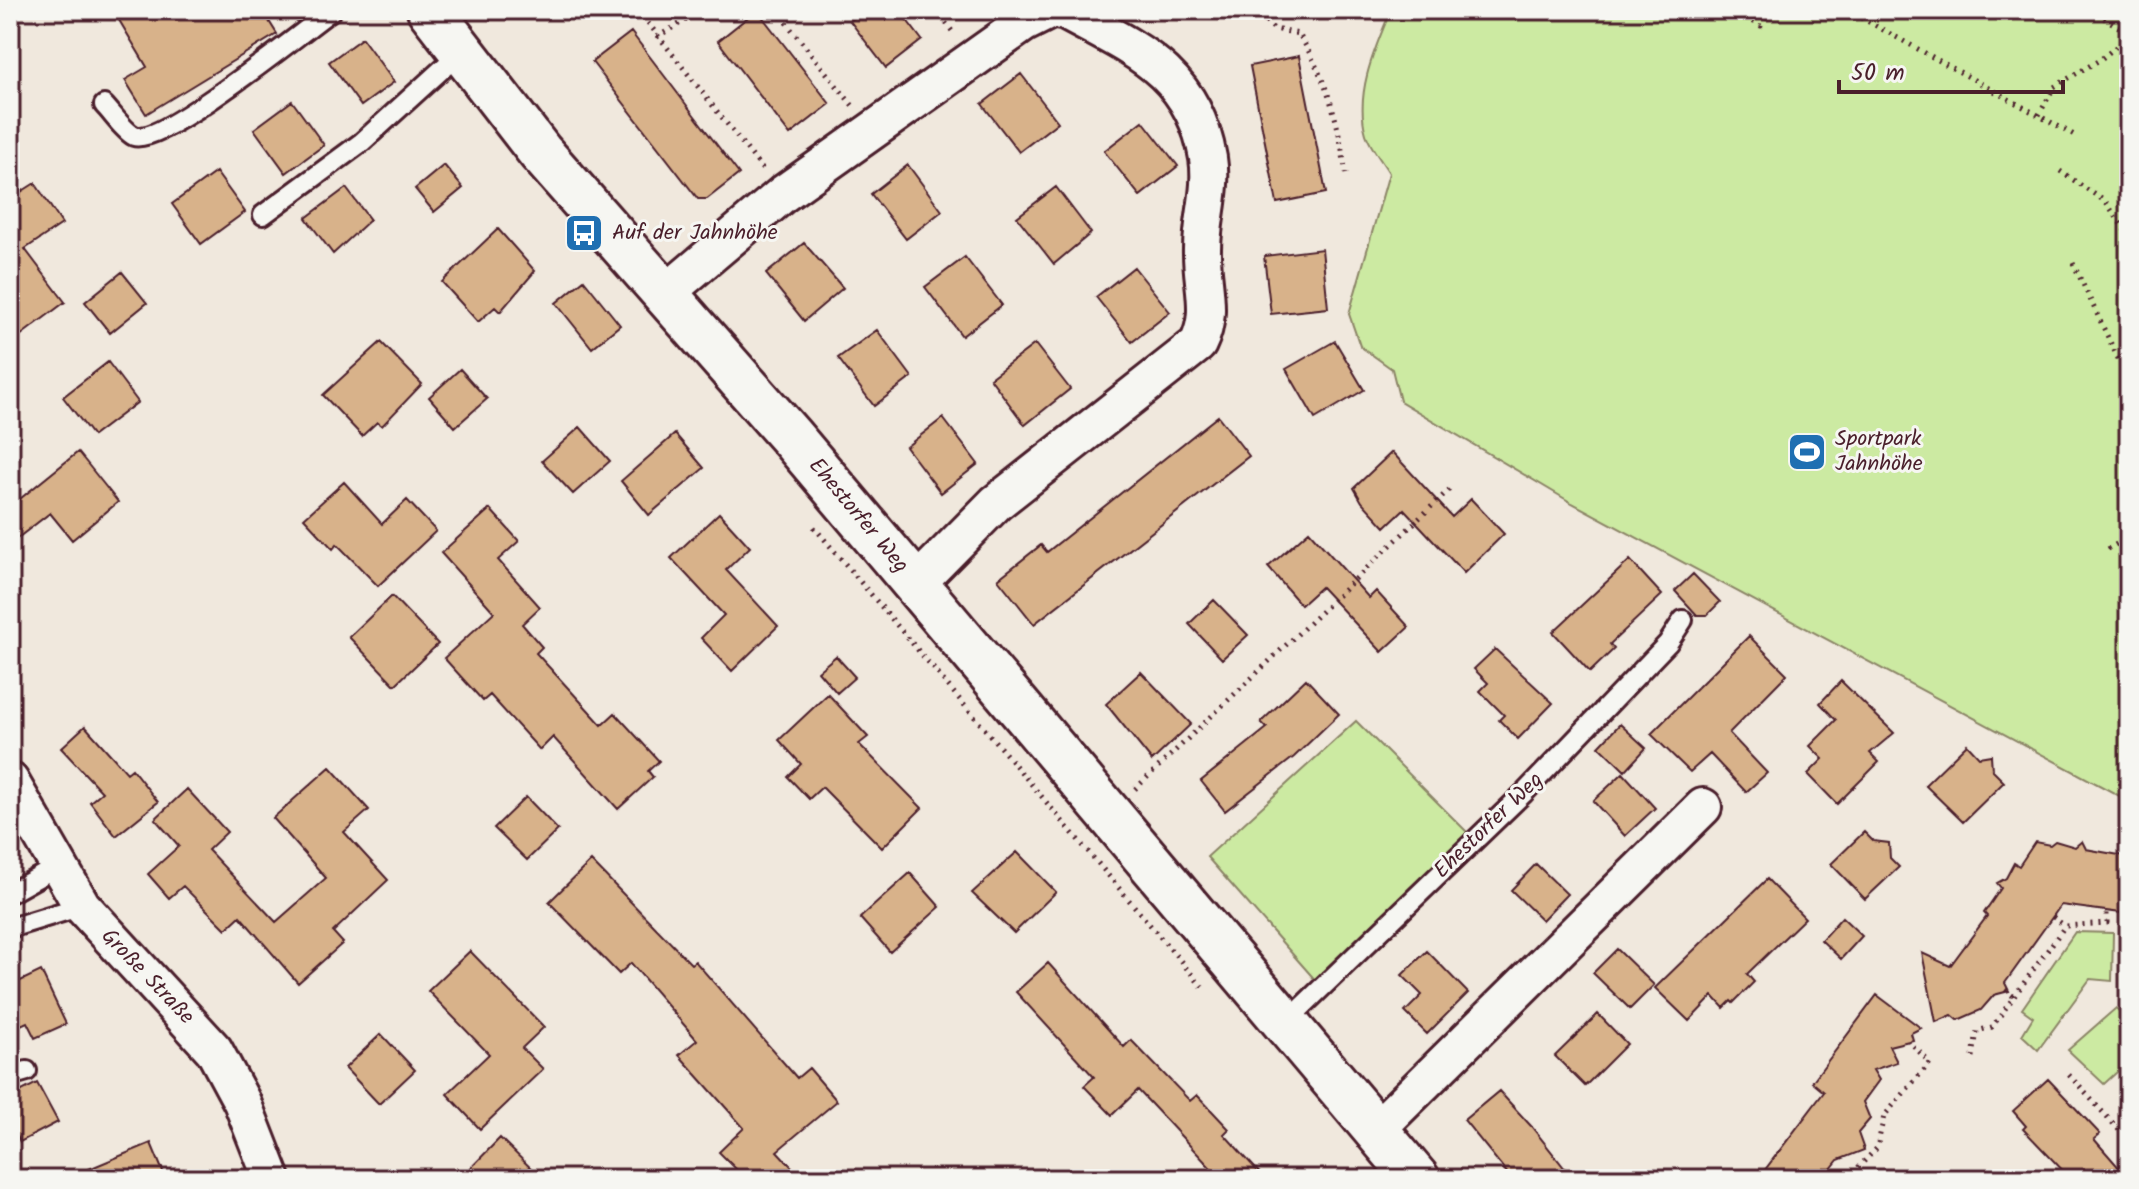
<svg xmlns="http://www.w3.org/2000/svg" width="2139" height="1189" font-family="Kalam,sans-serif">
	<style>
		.green { fill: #cceaa2; stroke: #8b8466; stroke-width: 2 }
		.building { fill: #d8b28a; stroke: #4a1f2b; stroke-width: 2 }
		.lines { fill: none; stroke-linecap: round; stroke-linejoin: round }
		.service-casing { stroke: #4a1f2b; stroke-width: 24 }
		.minor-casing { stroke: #4a1f2b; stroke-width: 42 }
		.secondary-casing { stroke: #4a1f2b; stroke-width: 50 }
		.path { stroke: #4a1f2b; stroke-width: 5; stroke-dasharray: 2 6; stroke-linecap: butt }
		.service { stroke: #f6f6f2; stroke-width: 18 }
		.minor { stroke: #f6f6f2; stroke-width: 36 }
		.secondary { stroke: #f6f6f2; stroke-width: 44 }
		.labels { text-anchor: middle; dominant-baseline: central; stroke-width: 6; stroke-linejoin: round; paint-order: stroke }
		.poi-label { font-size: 22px; fill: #4a1f2b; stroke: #f6f6f2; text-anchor: start }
		.street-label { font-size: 22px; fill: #4a1f2b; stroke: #f6f6f2 }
	</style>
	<rect width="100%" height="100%" fill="#f0e8dd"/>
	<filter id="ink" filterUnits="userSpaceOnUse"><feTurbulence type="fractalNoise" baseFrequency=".0125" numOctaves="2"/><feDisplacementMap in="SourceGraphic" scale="16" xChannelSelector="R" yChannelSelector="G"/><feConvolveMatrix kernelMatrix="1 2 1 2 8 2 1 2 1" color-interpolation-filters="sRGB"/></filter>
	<g filter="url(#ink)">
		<path class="green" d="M1391 10H2129V801L1572 503 1400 401 1392 369 1360 346 1349 314 1389 173C1382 161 1370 147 1366 134 1354 93 1376 46 1391 10Z
			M1356 721 1470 835 1317 982 1207 857Z
			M2075 932 2113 933 2112 981 2090 979 2038 1050 2022 1035 2033 1017 2022 1009Z
			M2116 1008 2129 1021V1061L2104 1084 2068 1050Z"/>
		<path class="building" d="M113 10H262L277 34 146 114 125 80 147 67Z
			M757 10 830 104 790 135 718 41Z
			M864 10H899L922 40 886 68 850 21Z
			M631 32 739 174 707 199H698L592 62Z
			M362 38 394 82 361 106 329 62Z
			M1299 56 1326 193 1277 203 1250 66Z
			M1021 74 1058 122 1019 152 982 104Z
			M292 101 324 145 286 173 254 129Z
			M1143 121 1178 166 1140 196 1104 151Z
			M444 165 463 188 434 212 415 189Z
			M908 165 942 211 906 239 871 194Z
			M216 172 245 212 201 244 172 204Z
			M35 183 62 224 25 249 65 302 20 336 10 324V199Z
			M1056 187 1091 233 1054 264 1017 217Z
			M346 188 370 220 333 254 306 218Z
			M498 229 535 271 500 312 495 307 478 322 442 282Z
			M804 243 843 288 804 321 766 274Z
			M1322 249 1328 308 1271 314 1264 256Z
			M965 257 1002 305 962 336 925 287Z
			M1134 267 1170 312 1132 342 1096 297Z
			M122 272 147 303 110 333 85 302Z
			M584 280 620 325 592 348 556 303Z
			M877 330 912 377 874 406 838 358Z
			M1335 341 1364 390 1315 419 1286 369Z
			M381 342 422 384 382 426 377 422 362 436 323 395Z
			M1035 344 1070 389 1025 425 990 378Z
			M108 362 138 402 93 436 63 397Z
			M460 369 487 399 455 427 429 397Z
			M1218 416 1249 456 1034 624 998 579 1041 545 1047 552Z
			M943 418 978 464 941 493 906 447Z
			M580 427 610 461 573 494 542 461Z
			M675 434 704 468 649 515 621 481Z
			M78 452 118 502 72 540 50 513 10 544V507Z
			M1392 452 1452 517 1471 499 1504 534 1464 573 1404 509 1385 527 1362 502 1354 488Z
			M344 482 382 524 407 500 436 531 378 586 337 544 333 549 304 518Z
			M490 509 519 541 498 560 540 607 522 624 542 647 536 653 602 725 615 713 659 761 648 771 653 777 618 809 553 737 540 750 490 695 483 701 444 658 494 612 441 553Z
			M719 513 750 547 726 570 778 626 732 671 701 638 724 615 671 558Z
			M1309 531 1369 598 1376 591 1409 627 1382 652 1321 587 1301 605 1268 567Z
			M1630 560 1662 595 1610 644 1614 649 1590 672 1553 632Z
			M1693 574 1720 602 1707 615H1697L1675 591Z
			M392 596 438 644 395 685 349 637Z
			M1214 600 1248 635 1222 659 1189 624Z
			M1749 636 1787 674 1729 733 1767 773 1746 792 1710 754 1690 772 1651 734Z
			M1495 649 1553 703 1518 739 1499 720 1504 715 1480 691 1488 683 1474 669Z
			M836 656 855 677 837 693 818 671Z
			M1141 672 1191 724 1152 761 1106 704Z
			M1306 679 1339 714 1294 757 1225 811 1201 781 1267 728 1261 722Z
			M1841 681 1894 733 1870 753 1879 762 1837 804 1808 774 1823 759 1810 746 1836 720 1820 703Z
			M828 694 868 737 859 744 922 808 882 848 822 787 809 799 788 777 801 764 779 740Z
			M1620 724 1646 748 1625 771 1599 746Z
			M85 726 127 773 132 769 158 802 116 836 90 802 102 792 61 748Z
			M1967 744 1979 757 1991 755 1992 770 2004 782 1963 822 1925 785Z
			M330 767 369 810 344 832 388 880 333 932 343 943 298 983 240 916 226 929 183 886 169 898 148 874 179 846 155 819 187 789 227 832 208 850 276 922 326 878 273 818Z
			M1623 773 1655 808 1625 836 1593 801Z
			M526 797 558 830 527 860 494 828Z
			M1864 832 1873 841 1889 843 1890 858 1899 867 1865 899 1831 864Z
			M2055 841 2075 847 2082 841 2086 849 2125 856 2124 864H2129V914L2061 905 2005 983 2009 991 1994 995 1981 1010 1958 1020 1952 1015 1936 1022 1922 953 1950 966 1987 916 1984 913 2001 888 1997 883 2006 878 2014 863 2019 866 2035 842 2050 845Z
			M1017 852 1056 892 1014 933 972 893Z
			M591 861 691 964 695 961 797 1078 809 1068 837 1101 777 1151 803 1179H746L719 1152 744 1128 679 1055 697 1040 631 963 619 974 549 902Z
			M1536 864 1567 894 1542 920 1511 890Z
			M910 873 940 907 890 952 860 918Z
			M1767 879 1805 918 1747 974 1754 982 1733 1003 1731 1001 1724 1008 1713 996 1689 1021 1655 988Z
			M1842 917 1862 936 1841 959 1821 940Z
			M1617 949 1654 985 1630 1009 1593 973Z
			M470 951 544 1027 522 1048 543 1069 480 1129 447 1094 489 1054 428 991Z
			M1427 951 1468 993 1427 1034 1405 1012 1422 995 1402 975Z
			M1048 963 1124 1047 1131 1040 1190 1101 1197 1095 1229 1129 1224 1134 1265 1179H1221L1138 1090 1112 1115 1084 1086 1094 1077 1016 992Z
			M41 971 66 1024 35 1038 27 1022 10 1030V986Z
			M1877 995 1921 1028 1911 1033 1913 1040 1889 1046 1897 1062 1873 1070 1879 1080 1863 1102 1870 1119 1858 1133 1864 1150 1838 1160 1823 1179H1758L1824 1092 1812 1082Z
			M1598 1014 1627 1044 1585 1086 1555 1056Z
			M381 1034 415 1070 379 1104 345 1068Z
			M2048 1079 2100 1134 2094 1139 2129 1179H2071L2023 1129 2026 1126 2013 1111Z
			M37 1083 58 1122 20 1142 10 1122V1097Z
			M1499 1091 1531 1126 1573 1179H1512L1464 1120Z
			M500 1138 542 1179H460Z
			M151 1143 166 1179H65Z"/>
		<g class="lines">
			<defs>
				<path id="service" d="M104 105C112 113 124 131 134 136 162 146 303 31 332 10
					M263 215 362 142 462 51
					M10 893 58 866
					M10 928 82 906
					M1284 1024 1524 793 1668 643 1683 620
					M10 1076 27 1071"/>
				<path id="minor" d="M666 293 783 194 1023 24 1051 10
					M916 584 996 503 1198 344C1214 311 1201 284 1202 249 1202 219 1213 189 1208 158 1193 71 1134 49 1066 12L1056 10
					M10 781 82 906 214 1050 242 1102 272 1179
					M1375 1131 1703 807"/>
				<path id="secondary" d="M430 10 540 152 791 437 1417 1179"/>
			</defs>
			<use href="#service" class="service-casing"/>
			<use href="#minor" class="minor-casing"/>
			<use href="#secondary" class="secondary-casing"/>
			<path class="path" d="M638 10 763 170
				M776 10 853 106
				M936 10 955 35
				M1732 10 1761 26 1770 10
				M1847 10 2076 136
				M2090 10 2129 33
				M1266 21 1274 29 1299 34C1329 86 1337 115 1346 174
				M657 37 703 10
				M2039 115 2054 87 2101 59 2129 36
				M2060 171 2106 202 2129 236
				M2073 263 2129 382
				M814 527 1205 990
				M2108 549 2129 537
				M1135 789 1453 486
				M2053 917 2065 926
				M2005 990 2014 997
				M1973 1057 1977 1031 1992 1027 2065 926 2107 923V913
				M2069 1075 2129 1141
				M1847 1179 1877 1148 1884 1116 1930 1063 1909 1041"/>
			<use href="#service" class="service"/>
			<use href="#minor" class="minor"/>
			<use href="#secondary" class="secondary"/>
		</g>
	</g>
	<defs>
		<symbol id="bus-square" viewBox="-11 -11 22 22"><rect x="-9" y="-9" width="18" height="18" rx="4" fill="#1f6fb2" stroke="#f6f6f2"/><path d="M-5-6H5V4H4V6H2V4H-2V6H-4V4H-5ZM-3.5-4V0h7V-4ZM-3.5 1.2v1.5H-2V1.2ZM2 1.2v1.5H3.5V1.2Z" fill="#fff"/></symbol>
		<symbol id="stadium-square" viewBox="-11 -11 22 22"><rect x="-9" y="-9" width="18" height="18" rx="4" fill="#1f6fb2" stroke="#f6f6f2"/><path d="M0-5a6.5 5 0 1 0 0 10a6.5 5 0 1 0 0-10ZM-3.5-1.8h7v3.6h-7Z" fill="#fff"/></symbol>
	</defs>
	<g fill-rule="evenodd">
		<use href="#bus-square" x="562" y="211" width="44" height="44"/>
		<use href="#stadium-square" x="1785" y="430" width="44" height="44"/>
	</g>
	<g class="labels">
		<g class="poi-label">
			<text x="612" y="233">Auf der Jahnhöhe</text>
			<text x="1835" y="439">Sportpark<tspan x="1835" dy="25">Jahnhöhe</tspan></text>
		</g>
		<g class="street-label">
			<text transform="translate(858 516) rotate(50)">Ehestorfer Weg</text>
			<text transform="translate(1489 826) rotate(-44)">Ehestorfer Weg</text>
			<text transform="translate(147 977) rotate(46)">Große Straße</text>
		</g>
	</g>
	<rect width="2139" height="1189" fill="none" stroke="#f6f6f2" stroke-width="40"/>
	<rect x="20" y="20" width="2099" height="1149" fill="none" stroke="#4a1f2b" stroke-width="3" filter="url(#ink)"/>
	<path d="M1839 80v12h224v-12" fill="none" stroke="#4a1f2b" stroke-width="4"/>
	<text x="1851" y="80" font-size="24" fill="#4a1f2b" stroke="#f6f6f2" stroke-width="6" paint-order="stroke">50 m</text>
</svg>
